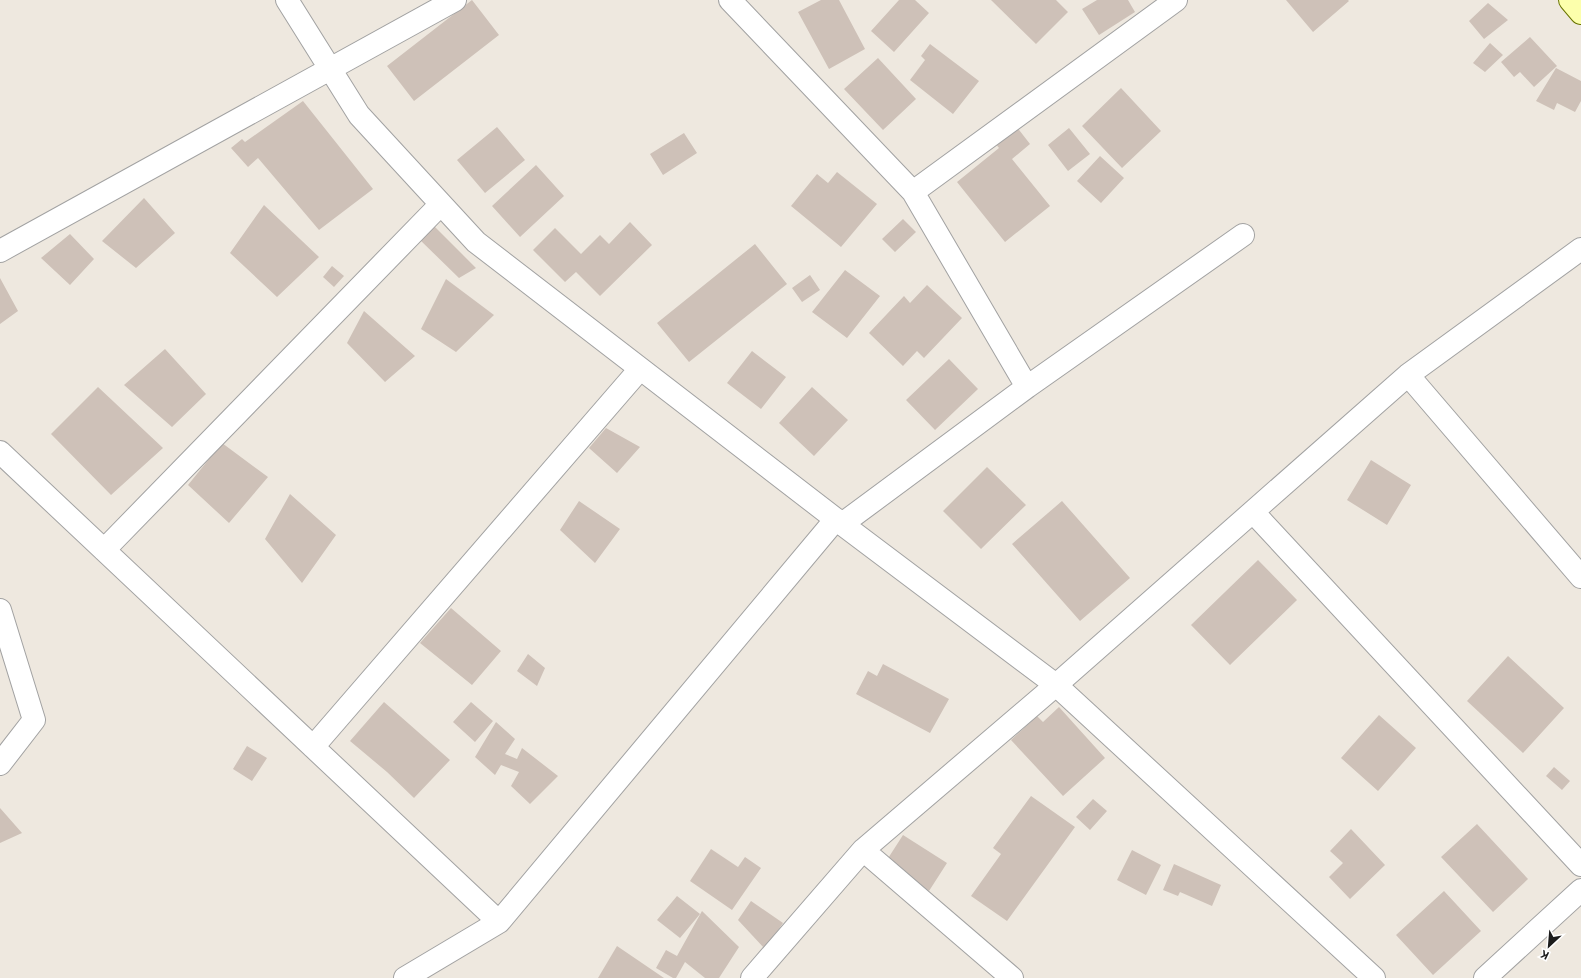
<svg xmlns="http://www.w3.org/2000/svg" width="1581" height="978" font-family="'Public Sans',sans-serif">
	<style>
		.building { fill: #cec1b8 }
		.lines { fill: none; stroke-linecap: round; stroke-linejoin: round }
		.street-casing { stroke: #a2a2a2; stroke-width: 24 }
		.secondary-casing { stroke: #697400; stroke-width: 24 }
		.street { stroke: #fff; stroke-width: 22 }
		.secondary { stroke: #fcffac; stroke-width: 22 }
	</style>
	<rect width="100%" height="100%" fill="#eee8df"/>
	<path class="building" d="M472 0 499 35 414 101 387 66Z
		M821 0H839L865 49 829 69 798 12Z
		M899 0H915L929 13 894 52 871 31Z
		M991 0H1056L1068 12 1036 44Z
		M1097 0H1128L1135 12 1099 35 1082 9Z
		M1286 0H1348L1349 1 1313 32Z
		M1488 3 1508 20 1484 39 1469 21Z
		M1530 37 1557 66 1534 87 1520 72 1514 77 1501 62Z
		M1490 43 1503 55 1485 72 1473 63Z
		M930 44 979 81 953 114 910 80 925 60 921 56Z
		M878 58 916 99 883 130 844 89Z
		M1556 68 1581 81V101L1575 112 1557 103 1554 110 1536 101Z
		M1121 88 1161 131 1122 168 1082 126Z
		M303 101 373 189 319 230 258 158 248 167 231 148 242 139 245 142Z
		M1012 121 1030 144 1012 159 1050 206 1005 242 957 182 999 148 991 138Z
		M497 127 525 160 485 193 457 160Z
		M1069 128 1090 154 1068 171 1048 145Z
		M684 133 697 153 663 175 650 154Z
		M1100 156 1124 178 1101 203 1077 181Z
		M536 165 564 196 520 237 492 206Z
		M837 172 877 204 841 247 791 206 817 174 828 183Z
		M144 198 175 233 136 268 102 241Z
		M264 205 319 257 277 297 230 253Z
		M903 219 916 232 895 252 882 239Z
		M630 222 652 245 600 296 576 272 565 282 533 250 555 228 581 254 600 235 609 244Z
		M433 225 476 268 459 278 418 238Z
		M70 234 94 259 70 285 41 258Z
		M755 244 787 284 689 362 657 323Z
		M332 266 344 276 334 287 323 277Z
		M845 270 880 296 847 338 812 312Z
		M810 275 820 290 802 302 792 288Z
		M0 278 18 311 0 324Z
		M446 279 494 315 456 352 421 329Z
		M927 285 962 318 924 358 917 351 903 366 869 333 904 296 910 303Z
		M364 311 415 356 385 382 347 343Z
		M165 349 206 394 172 427 124 385Z
		M752 351 786 377 761 409 727 383Z
		M949 359 978 389 935 430 906 400Z
		M98 387 163 448 111 495 51 434Z
		M812 387 848 420 814 456 779 423Z
		M606 428 640 447 617 473 589 448Z
		M222 443 268 477 229 523 188 485Z
		M1371 460 1411 485 1387 525 1347 500Z
		M987 467 1026 505 981 549 943 511Z
		M290 494 336 535 302 583 265 539Z
		M579 501 620 529 595 563 560 530Z
		M1062 501 1130 578 1080 621 1012 544Z
		M1258 560 1297 600 1230 665 1191 625Z
		M451 608 501 651 472 685 420 643Z
		M528 654 545 668 537 686 517 671Z
		M1508 656 1564 708 1523 753 1467 701Z
		M883 664 949 699 930 733 856 694 868 671 877 676Z
		M384 702 450 760 414 798 387 772 350 741Z
		M471 702 493 721 475 742 453 722Z
		M1059 707 1105 758 1063 796 1011 740 1037 716 1043 722Z
		M1379 715 1416 748 1378 791 1341 758Z
		M496 722 515 739 505 754 517 759 522 748 558 776 530 804 511 786 519 772 501 765 495 775 475 757Z
		M247 746 267 758 252 781 233 769Z
		M1554 767 1570 781 1562 790 1546 776Z
		M1031 796 1075 827 1007 921 971 896 1001 854 993 848Z
		M1093 799 1107 811 1090 830 1076 817Z
		M0 808 22 833 0 843Z
		M1477 824 1528 879 1493 912 1441 857Z
		M1351 829 1385 865 1350 899 1329 877 1343 863 1330 851Z
		M903 835 947 863 929 891 885 863Z
		M711 849 738 867 745 857 761 868 732 910 690 881Z
		M1132 850 1161 865 1146 895 1117 880Z
		M1174 864 1221 885 1212 906 1180 892 1178 896 1163 890Z
		M1444 891 1481 931 1433 975 1396 935Z
		M677 896 700 914 680 938 657 920Z
		M751 901 783 923 765 949 738 920Z
		M702 911 739 947 719 978H705L685 962 676 978H673L656 968 666 950 677 956Z
		M617 946 664 978H598Z"/>
	<g class="lines">
		<defs>
			<path id="street" d="M287 0 359 115 476 242 842 524 1056 685 1374 978
				M730 0 913 192 1027 387 842 524
				M913 192 1176 0
				M0 251 455 0
				M1408 375 1581 577
				M1027 387 1243 235
				M0 452 499 922
				M1253 512 1581 865
				M104 550 441 204
				M0 610 34 720 0 764
				M313 747 640 369
				M863 850 1012 978
				M405 978 499 922 836 519
				M752 978 863 850 1056 685 1408 375 1581 249
				M1485 978 1581 890"/>
			<path id="secondary" d="M1570 0 1581 13"/>
		</defs>
		<use href="#street" class="street-casing"/>
		<use href="#secondary" class="secondary-casing"/>
		<use href="#street" class="street"/>
		<use href="#secondary" class="secondary"/>
	</g>
	<g transform="translate(1549 946) rotate(206)" stroke="#ffffff" stroke-width="3" paint-order="stroke">
	<path d="M0-3L7 15L0 10L-7 15Z" fill="#1b1b1b"/>
	<text y="-6" font-size="11" font-weight="bold" text-anchor="middle" fill="#1b1b1b">K</text>
	</g>
</svg>
